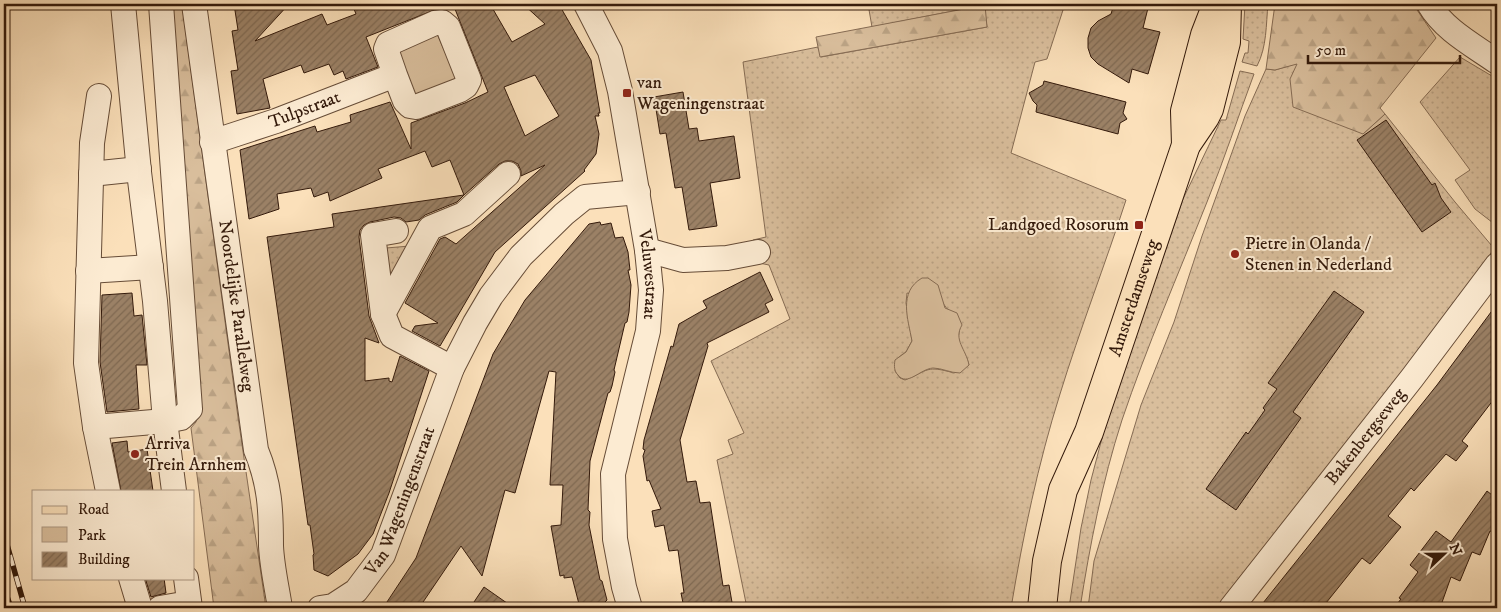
<svg xmlns="http://www.w3.org/2000/svg" width="1501" height="612" font-family="'IM FELL DW Pica',serif">
	<style>
		.grass { fill: url(#grass-dots); stroke: #866c54; fill-rule: evenodd }
		.forest { fill: url(#forest-firs); stroke: #866c54 }
		.green { fill: #d9be9c; stroke: #866c54 }
		.building { fill: url(#building-hatch); stroke: #341a0b; fill-rule: evenodd }
		.lines { fill: none; stroke-linecap: round; stroke-linejoin: round }
		.minor-casing { stroke: #664c37; stroke-width: 26 }
		.major-casing { stroke: #341a0b; stroke-width: 30 }
		.minor { stroke: #fcebd2; stroke-width: 24 }
		.major { stroke: #fbe0ba; stroke-width: 28 }
		.rail-casing { stroke: #341a0b; stroke-width: 5.5 }
		.rail { stroke: #fcebd2; stroke-width: 4; stroke-dasharray: 11; stroke-linecap: butt }
		.poi-dot { fill: #8f2418; stroke: #fcebd2; stroke-width: 2 }
		.labels { text-anchor: middle; dominant-baseline: central; stroke-width: 4; stroke-linejoin: round; paint-order: stroke }
		.poi-label { font-size: 18px; fill: #341a0b; stroke: #fcebd2; text-anchor: start }
		.street-label { font-size: 18px; fill: #341a0b; stroke: #fcebd2 }
	</style>
	<defs>
		<pattern id="grass-dots" width="8" height="8" patternUnits="userSpaceOnUse" patternTransform="scale(1.25)"><rect width="8" height="8" fill="#d9be9c"/><path d="M2 2h.1M6 6h.1" fill="none" stroke="#bba385" stroke-width="1.8" stroke-linecap="round"/></pattern>
		<pattern id="forest-firs" width="22" height="20" patternUnits="userSpaceOnUse" patternTransform="scale(1.25)"><rect width="22" height="20" fill="#d9be9c"/><path d="M5 1l3.5 6h-7zM16 11l3.5 6h-7z" fill="#bba385"/></pattern>
		<pattern id="building-hatch" width="6" height="6" patternUnits="userSpaceOnUse" patternTransform="scale(1.25)"><rect width="6" height="6" fill="#9b8166"/><path d="M-1 1l2-2M0 6l6-6M5 7l2-2" fill="none" stroke="#7f6952"/></pattern>
	</defs>
	<rect width="100%" height="100%" fill="#fbe0ba"/>
	<filter id="stains"><feTurbulence type="fractalNoise" baseFrequency=".004" numOctaves="4"/><feColorMatrix values="0 0 0 0 .2 0 0 0 0 .09 0 0 0 0 .02 0 0 0 .5 -.17"/></filter>
	<radialGradient id="worn" r=".72"><stop offset=".6" stop-color="#630" stop-opacity="0"/><stop offset="1" stop-color="#630" stop-opacity=".3"/></radialGradient>
	<path class="grass" d="M868 4H1065L1047 59 1035 62 1011 153 1126 200C1105 265 1080 329 1060 394 1038 464 1023 536 1011 608H747L717 460 733 454 728 440 744 433 711 361 790 319 769 265 759 263 753 240 766 237 743 62 818 47 821 57 987 27 984 5 872 27ZM907 293 942 301C946 310 957 317 959 327 960 332 957 338 959 343 962 351 967 356 969 365L954 373C926 365 929 370 905 380L900 378 895 371 899 357 906 352 912 341 906 303Z
		M1245 4H1268C1266 24 1267 47 1257 66L1242 62 1245 53H1248L1249 41 1243 39Z
		M1460 57 1497 79V226L1475 209 1455 180 1470 170 1420 102Z
		M1298 63 1363 134 1385 114 1455 202 1492 246 1493 250 1454 307 1218 608H1088L1094 561 1141 405 1174 322 1202 236 1245 116 1266 69 1275 70Z
		M1240 71 1254 74C1238 117 1224 160 1207 202 1178 275 1147 346 1122 420 1102 482 1090 545 1080 608H1069L1081 528 1091 480 1106 423 1183 199 1221 120H1226Z
		M410 246 391 277 386 248Z"/>
	<path class="forest" d="M168 4H182L238 417 266 608H214L191 428 196 422 198 407Z
		M1275 4H1413L1436 38 1380 108 1385 114 1363 134 1293 107 1290 79 1297 64 1275 70 1266 69Z
		M985 5 987 27 820 57 816 37Z"/>
	<path class="green" d="M437 34 457 79 413 99 393 52Z
		M922 278H928L938 285 945 308 957 313 962 325C953 340 966 349 969 365L960 373C950 373 942 368 933 368 920 369 907 387 898 375 894 371 894 366 895 360L906 352 912 341C908 319 898 292 922 278Z"/>
	<path class="building" d="M234 4H289L255 41 322 14 327 25 356 14 352 4 447 5 366 37 378 67 346 79 343 71 334 75 329 64 304 73 301 65 263 79 270 108 237 114 231 71 238 70 232 31 238 30Z
		M453 4H490L512 42 545 24 523 4H557L559 9 561 8 591 60 600 113H598L599 116H595L599 134 596 154 584 170 585 171 495 252 440 346 412 331 415 326 438 323 405 303 440 239 445 237 456 244 545 165 521 176V171L518 164 512 161H505L499 164 464 195 450 160 432 167 425 151 378 169 382 178 330 201 328 192 314 197 311 188 277 194 279 209 249 219 240 150 315 126 317 132 351 122 350 115 390 102 411 149V123L465 103 488 92ZM535 75 559 116 525 136 504 87Z
		M1114 4H1149L1143 28 1160 32 1148 74 1132 69 1129 83 1098 64 1091 57 1088 48V38L1091 28 1098 21 1111 14Z
		M1044 81 1126 102 1123 113 1127 119 1120 123 1118 134 1036 112 1037 105 1033 101 1029 93 1043 85Z
		M683 92 689 129 697 128 699 141 734 136 740 178 710 183 717 226 689 230 682 187 675 188 666 133 660 134 654 97Z
		M1386 120 1432 185 1435 183 1441 198 1451 212 1422 232 1357 140Z
		M464 195 457 202 425 215 419 220 406 222 401 218 394 217 370 222 364 225 360 230 359 237 369 316 379 343 365 338V381L389 378V381L392 382 400 356 429 371 389 493 373 534 358 554 328 576 314 570 313 555 314 554 310 525H308L267 237 334 227 332 214Z
		M600 222 601 225 611 223 615 238 623 237 628 252 630 270H628L631 285 629 312 627 322 625 323 614 370 615 372 612 386 610 392 608 393 590 461 588 510 590 512 589 525 600 580 602 581 607 600 605 602 607 608H580L572 577 564 578V575L560 576 551 526 561 525 563 485H550L556 372 549 371 515 493 505 490 482 576 461 546 419 608H383L416 558 493 354 525 300 589 224Z
		M760 272 773 300 765 304 769 312 707 343 708 346 680 440 687 482 696 481 700 503 710 502 723 586 729 585 733 608H684L681 593H684L678 550 669 551 664 525 655 527 652 511 661 509 649 480 647 481 643 456 645 450 643 449 644 440 671 346 673 347 679 324 707 308 703 301Z
		M1334 291 1364 312 1293 412 1301 418 1236 510 1206 489 1246 432 1248 434 1265 410 1263 408 1277 389 1268 383Z
		M132 293 134 316 142 315 147 365H136L139 409 107 412 100 362 102 295Z
		M1497 304V395L1462 441 1468 446 1456 461 1446 454 1414 491 1411 488 1388 516 1401 527 1370 564 1362 558 1322 608H1259L1437 385Z
		M127 441 128 452 147 449 153 491H121L112 443Z
		M1487 491 1497 499V533L1490 531 1480 555 1472 552 1460 581 1451 577 1440 608H1394L1401 599 1399 598 1418 572 1410 565 1436 531 1451 542Z
		M145 578H164L166 593 151 597Z
		M484 587 514 608H470Z"/>
	<g class="lines">
		<defs>
			<g id="minor">
				<path d="M123 4 139 172 155 301 165 421 174 491"/>
				<path id="s1" d="M194 4 256 450C270 484 271 510 271 546 272 567 277 588 280 608"/>
				<path id="s2" d="M586 4 610 51 620 91 647 250 651 290 648 331 613 474 615 539 624 587 630 608"/>
				<path d="M1429 4C1444 30 1473 45 1497 62"/>
				<path d="M99 96 92 143 86 363 95 427 165 421 181 418 190 409 161 4"/>
				<path id="s3" d="M212 142 276 121 395 75 386 49 388 44 435 23 442 22 448 27 469 80 466 86 460 90 416 107 410 106 405 101 395 75"/>
				<path d="M91 174 139 169"/>
				<path d="M396 231 373 235 383 314 392 336 452 368"/>
				<path d="M647 250 683 260 727 258 758 252"/>
				<path d="M88 271 151 267"/>
				<path d="M383 314 430 228 464 214 508 174"/>
				<path d="M95 427 108 491"/>
				<path d="M131 578 140 608"/>
				<path d="M186 578 190 608"/>
				<path d="M160 608 189 603"/>
				<path id="s4" d="M320 608 333 606 356 591 383 555 452 368 475 323 491 296 521 256 564 214 585 197 638 192"/>
				<path id="s5" d="M1231 608 1412 378 1497 265"/>
			</g>
			<g id="major">
				<path d="M1186 145 1185 111 1205 35 1217 4"/>
				<path id="s6" d="M1042 608 1047 561 1063 490 1089 432 1186 145 1205 117 1209 109 1226 42 1227 4"/>
			</g>
		</defs>
		<use href="#minor" class="minor-casing"/>
		<use href="#major" class="major-casing"/>
		<use href="#minor" class="minor"/>
		<use href="#major" class="major"/>
		<defs>
			<path id="rail" d="M4 534 25 608
				M4 588 11 608"/>
		</defs>
		<use href="#rail" class="rail-casing"/>
		<use href="#rail" class="rail"/>
	</g>
	<g class="poi-dot">
		<rect x="622" y="88" width="10" height="10" rx="2.5"/>
		<rect x="1134" y="220" width="10" height="10" rx="2.5"/>
		<circle cx="1235" cy="254" r="5"/>
		<circle cx="135" cy="454" r="5"/>
	</g>
	<g class="labels">
		<g class="poi-label">
			<text x="637" y="83">van<tspan x="637" dy="21">Wageningenstraat</tspan></text>
			<text x="1129" y="225" text-anchor="end">Landgoed Rosorum</text>
			<text x="1245" y="244">Pietre in Olanda /<tspan x="1245" dy="21">Stenen in Nederland</tspan></text>
			<text x="145" y="444">Arriva<tspan x="145" dy="21">Trein Arnhem</tspan></text>
		</g>
		<g class="street-label">
			<text stroke="none"><textPath href="#s3" startOffset="98">Tulpstraat</textPath></text>
			<text stroke="none"><textPath href="#s2" startOffset="280">Veluwestraat</textPath></text>
			<text stroke="none"><textPath href="#s6" startOffset="325">Amsterdamseweg</textPath></text>
			<text stroke="none"><textPath href="#s1" startOffset="305">Noordelijke Parallelweg</textPath></text>
			<text stroke="none"><textPath href="#s5" startOffset="218">Bakenbergseweg</textPath></text>
			<text stroke="none"><textPath href="#s4" startOffset="142">Van Wageningenstraat</textPath></text>
		</g>
	</g>
	<rect width="1501" height="612" fill="none" stroke="#fbe0ba" stroke-width="20"/>
	<rect x="5" y="5" width="1491" height="602" fill="none" stroke="#341a0b" stroke-width="2.5"/>
	<rect x="10" y="10" width="1481" height="592" fill="none" stroke="#341a0b"/>
	<rect x="32" y="490" width="162" height="90" fill="#fcebd2" stroke="#ac9782"/>
	<rect x="42" y="506" width="25" height="8" fill="#fbe0ba" stroke="#ac9782"/>
	<text x="78" y="514" font-size="15" fill="#341a0b">Road</text>
	<rect x="42" y="527" width="25" height="15" fill="#d9be9c" stroke="#ac9782"/>
	<text x="78" y="540" font-size="15" fill="#341a0b">Park</text>
	<rect x="42" y="552" width="25" height="15" fill="url(#building-hatch)" stroke="#ac9782"/>
	<text x="78" y="564" font-size="15" fill="#341a0b">Building</text>
	<g transform="translate(1444 554) rotate(68)" stroke="#fcebd2" stroke-width="4" paint-order="stroke">
	<path d="M0-4L9 19L0 12L-9 19Z" fill="#341a0b"/>
	<text y="-8" font-size="14" font-weight="bold" text-anchor="middle" fill="#341a0b">N</text>
	</g>
	<path d="M1308 55v8h152v-8" fill="none" stroke="#341a0b" stroke-width="2.5"/>
	<text x="1316" y="55" font-size="15" fill="#341a0b" stroke="#fcebd2" stroke-width="4" paint-order="stroke">50 m</text>
	<rect width="100%" height="100%" filter="url(#stains)"/>
	<rect width="100%" height="100%" fill="url(#worn)"/>
</svg>
